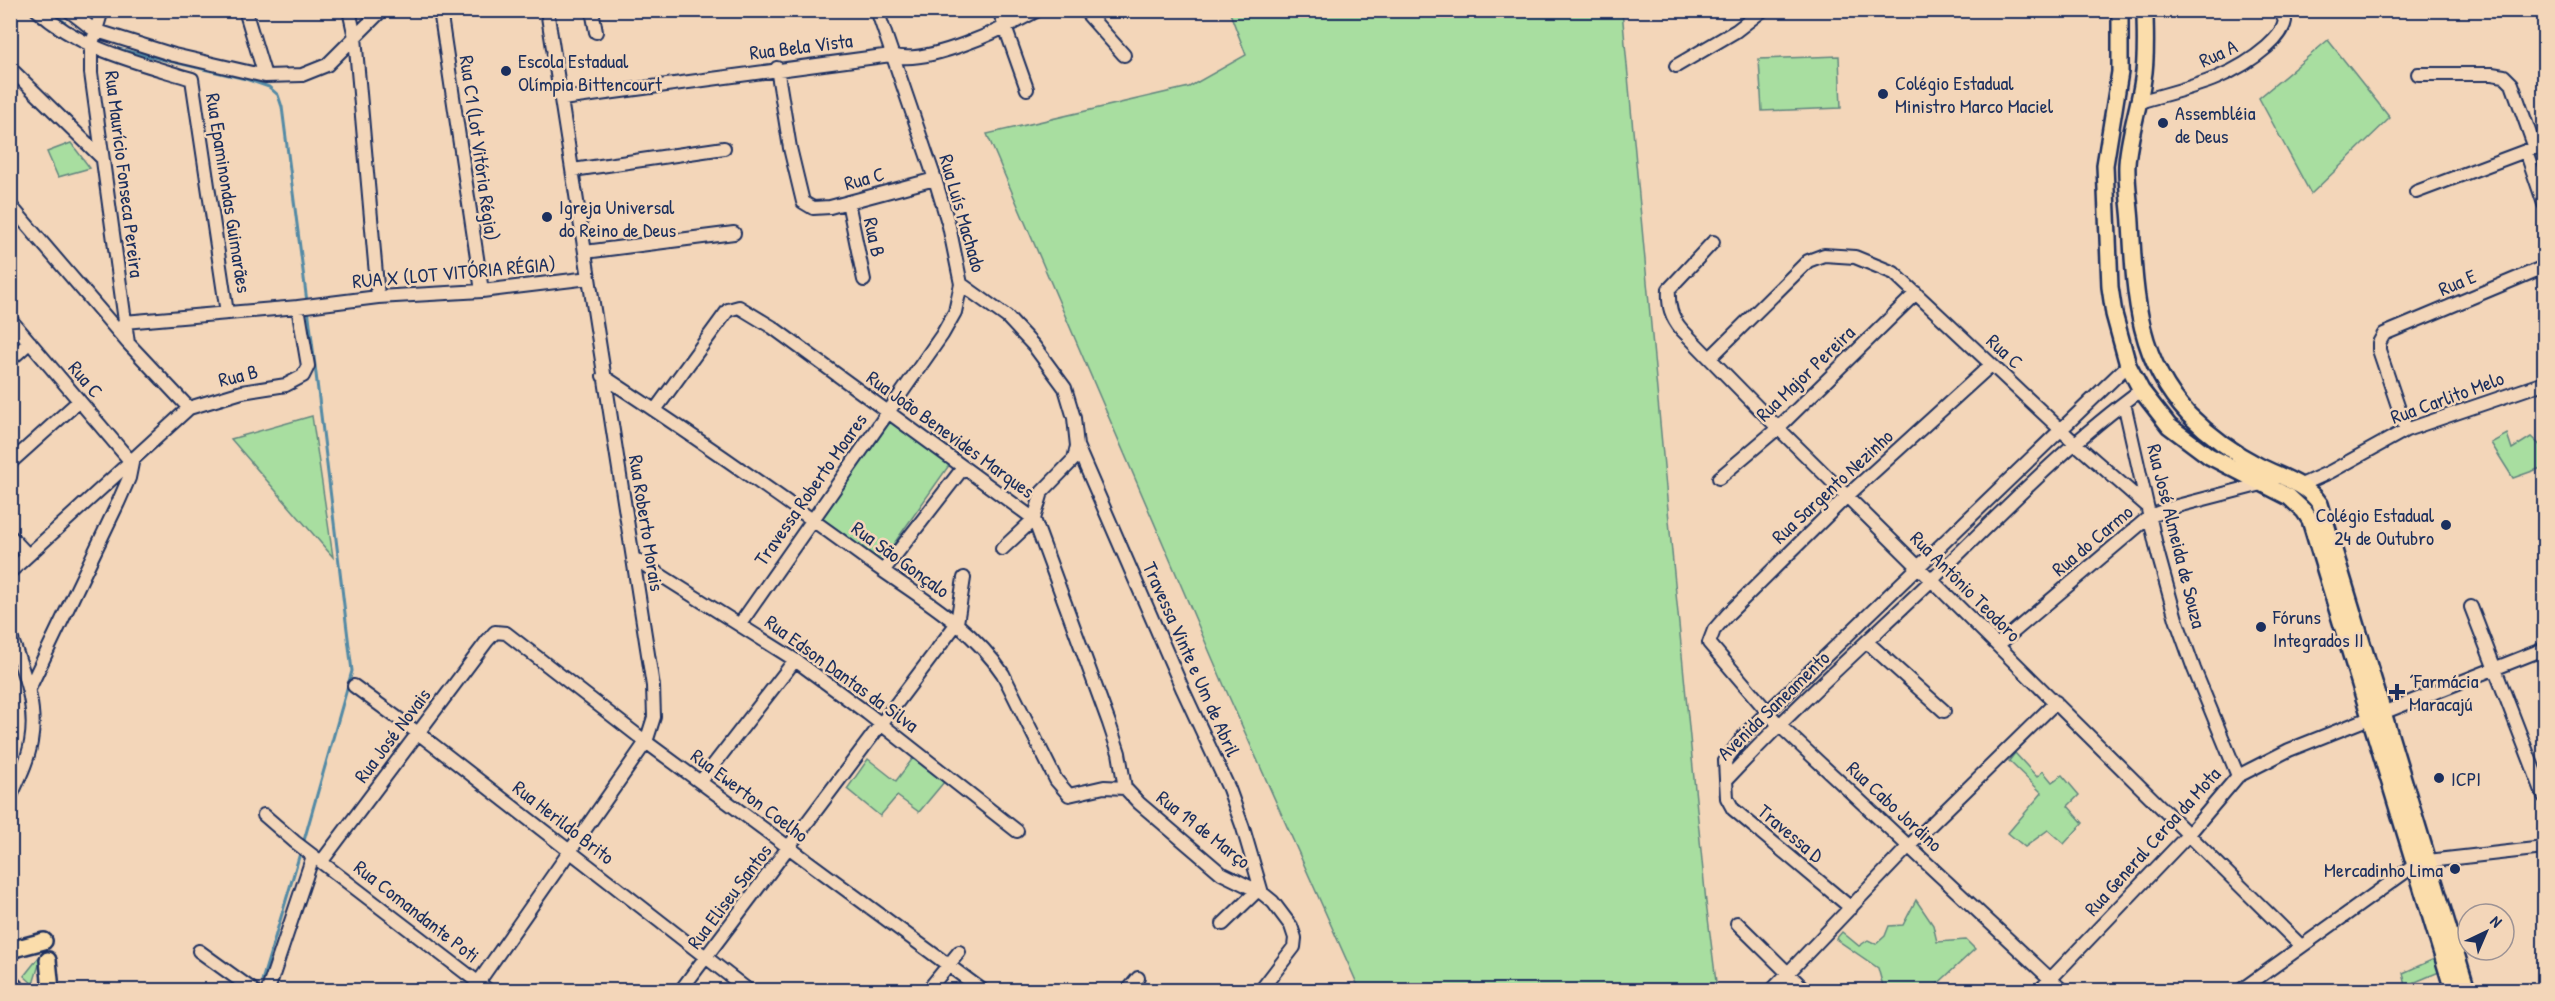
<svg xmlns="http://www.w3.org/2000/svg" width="2555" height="1001" font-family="'Patrick Hand',sans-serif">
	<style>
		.green { fill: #a8dea0; stroke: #62867f; stroke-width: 1.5 }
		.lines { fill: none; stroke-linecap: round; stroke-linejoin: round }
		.stream { stroke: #528aa5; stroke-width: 3 }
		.minor-casing { stroke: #1b2f5e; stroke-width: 16 }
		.major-casing { stroke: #1b2f5e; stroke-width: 20 }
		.minor { stroke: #f3d6b9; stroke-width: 12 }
		.major { stroke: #fbddab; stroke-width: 15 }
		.poi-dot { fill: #1b2f5e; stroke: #f3d6b9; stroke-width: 2 }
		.labels { text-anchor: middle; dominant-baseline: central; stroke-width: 5; stroke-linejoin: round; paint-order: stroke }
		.street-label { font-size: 20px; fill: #1b2f5e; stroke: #f3d6b9 }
		.poi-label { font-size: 20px; fill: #1b2f5e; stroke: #f3d6b9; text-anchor: start }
	</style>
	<rect width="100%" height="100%" fill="#f3d6b9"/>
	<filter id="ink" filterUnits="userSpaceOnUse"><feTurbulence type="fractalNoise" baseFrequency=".0167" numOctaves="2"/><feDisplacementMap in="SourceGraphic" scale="12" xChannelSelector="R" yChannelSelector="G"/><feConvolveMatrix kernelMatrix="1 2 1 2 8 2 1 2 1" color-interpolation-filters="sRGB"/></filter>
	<g filter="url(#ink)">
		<path class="green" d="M1234 11H1622L1671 542 1706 902 1717 990H1360L1226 690 987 134 1189 87 1246 55 1230 13Z
			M2328 40 2390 118 2311 194 2259 98Z
			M1839 56 1841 108 1762 111 1759 59Z
			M71 143 90 168 58 177 47 152Z
			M312 416 315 436 333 557 231 439Z
			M891 421 950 464 881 562 822 518Z
			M2507 434 2512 449 2531 437 2544 449V467L2513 478 2491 443Z
			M2015 753 2037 777 2043 771 2052 782 2062 775 2079 795 2068 806 2083 823 2064 844 2048 830 2025 847 2008 833 2042 793 2009 761Z
			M913 758 944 782 919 812 897 796 880 816 847 789 868 759 896 781Z
			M1916 900 1933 925 1937 942 1966 940 1975 949 1931 990H1902L1883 986 1878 968 1836 939 1842 932 1859 946 1868 940 1876 944 1885 936 1889 926 1903 925Z
			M43 952 33 984 24 976Z
			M2434 959 2439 972 2406 986 2403 973Z"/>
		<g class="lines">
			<path class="stream" d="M51 10 71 28
				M114 48 246 79 269 87 278 95 282 107 307 302
				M303 844 352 671 308 308
				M262 981 301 850"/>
			<defs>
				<path id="minor" d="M37 10C81 50 137 62 192 79L227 313
					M68 10 94 30 174 55 265 76 302 75 327 65 382 10
					M102 10 91 47V73L128 343
					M245 10 265 76
					M349 10 355 37 378 297
					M440 10 482 291
					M592 10 596 32
					M877 10 935 179 949 226 961 284 1007 317 1034 346 1065 388 1074 418 1077 446 1074 459 1042 492 1034 519 1002 549
					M999 10 1027 89
					M1084 10 1124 55
					M1676 66 1736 31 1763 10
					M10 68 102 158
					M777 68 790 148 803 202 813 208 830 207 935 179
					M2418 74H2492L2504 76 2512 84 2535 148
					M562 99 891 55C926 67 1005 28 1038 10
					M2139 102C2186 88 2228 81 2267 47 2275 40 2283 32 2285 21L2280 10
					M2526 151 2544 204
					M573 170 724 148
					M2416 192 2544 144
					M848 202 864 280
					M10 205 128 343 189 408
					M1713 242 1669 289C1668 306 1671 317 1682 330L1778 428 2301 946
					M585 252 734 233
					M10 319 132 463
					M124 322 298 307 378 297 482 291 589 278
					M1710 358 1808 261 1824 255 1855 257 1894 273 2076 444 2147 506
					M10 360 30 342
					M1991 365 1847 496 1728 614 1714 630 1709 643 1778 724 2062 990
					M603 376C696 437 787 501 876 566 921 598 972 627 1003 674L1056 780 1069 795 1104 787 1125 788
					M2124 403 2158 554 2176 619 2194 669 2238 776
					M655 410 728 310 739 307 772 327 1034 519 1109 723 1119 753 1125 788
					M2406 430 2379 350V343L2384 334 2544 267
					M1077 446 1183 690 1229 789 1243 828 1262 893
					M10 463 79 401
					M1719 478 1778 428 1916 293
					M2301 485 2330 472 2406 430 2544 383
					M10 536 28 555
					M635 559 795 660 867 713 1017 831
					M883 571 963 468
					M10 572 189 408 242 392 286 385 303 376 308 366 298 307
					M2471 607 2544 796
					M740 624 942 335 955 312 961 284
					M10 634C22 669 38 704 31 742 28 761 18 780 10 798
					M1867 642 1944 711
					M1998 645 2150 516 2177 506 2262 484
					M354 686 418 733 748 990
					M29 689 118 503 129 478 132 463
					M1728 778C1794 707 1866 643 1936 576 2002 512 2067 444 2141 390
					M701 781 795 660
					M1125 788 1139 803 1221 873 1262 893 1273 902 1291 926 1295 938 1294 947 1261 990
					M264 815 295 842 488 990
					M322 861 487 641 495 632 506 633 646 742 982 990
					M1851 908 1733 809 1727 798 1725 761 1747 732 2128 365
					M1737 923 1805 990
					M1223 924 1257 891
					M199 951 253 990
					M268 990 313 856
					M473 990 646 742 654 717 653 686 547 10
					M681 990 957 623 964 578
					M928 990 959 952
					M1128 990 1138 978
					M1772 990 1909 846 2056 702
					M2040 990 2189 834 2238 776 2289 750 2544 649
					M2241 990 2415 865 2428 861 2544 848"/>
				<path id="major" d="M2120 10V72L2105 165 2110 287 2114 314 2128 365 2141 390 2169 426 2209 456 2289 497 2304 511 2310 520 2453 990
					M2145 10C2145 33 2147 57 2143 79 2139 108 2129 135 2127 164 2126 183 2130 204 2131 223 2135 296 2137 359 2189 415 2209 435 2234 453 2259 466 2280 477 2306 483 2320 504L2467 990
					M10 950 44 941
					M48 960 51 990
					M10 983 18 990"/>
			</defs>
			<use href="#minor" class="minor-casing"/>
			<use href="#major" class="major-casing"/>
			<use href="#minor" class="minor"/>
			<use href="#major" class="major"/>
		</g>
	</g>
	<g class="poi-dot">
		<circle cx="506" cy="71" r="6"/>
		<circle cx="1883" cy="94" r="6"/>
		<circle cx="2163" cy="123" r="6"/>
		<circle cx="547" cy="217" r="6"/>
		<circle cx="2446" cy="525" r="6"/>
		<circle cx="2261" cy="627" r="6"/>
		<path d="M2394 683h6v6h6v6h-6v6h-6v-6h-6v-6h6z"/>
		<circle cx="2439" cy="778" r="6"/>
		<circle cx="2455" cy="869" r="6"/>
	</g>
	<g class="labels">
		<g class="street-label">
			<text transform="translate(801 46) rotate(-7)">Rua Bela Vista</text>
			<text transform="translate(2218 53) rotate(-25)">Rua A</text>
			<text transform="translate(480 148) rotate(82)">Rua C1 (Lot Vitória Régia)</text>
			<text transform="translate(125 174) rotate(83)">Rua Maurício Fonseca Pereira</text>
			<text transform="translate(864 178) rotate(-15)">Rua C</text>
			<text transform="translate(229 193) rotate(81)">Rua Epaminondas Guimarães</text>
			<text transform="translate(963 213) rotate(74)">Rua Luís Machado</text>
			<text transform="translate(875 237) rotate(78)">Rua B</text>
			<text transform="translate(454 272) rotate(-5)">RUA X (LOT VITÓRIA RÉGIA)</text>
			<text transform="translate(2457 282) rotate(-23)">Rua E</text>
			<text transform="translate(2005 351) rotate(43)">Rua C</text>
			<text transform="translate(1805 373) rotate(-44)">Rua Major Pereira</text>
			<text transform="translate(238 375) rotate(-14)">Rua B</text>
			<text transform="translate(86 379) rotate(50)">Rua C</text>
			<text transform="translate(2447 397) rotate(-20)">Rua Carlito Melo</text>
			<text transform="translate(951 434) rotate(36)">Rua João Benevides Marques</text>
			<text transform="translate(1832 486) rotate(-43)">Rua Sargento Nezinho</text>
			<text transform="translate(810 489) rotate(-55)">Travessa Roberto Moares</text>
			<text transform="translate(647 523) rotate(81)">Rua Roberto Morais</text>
			<text transform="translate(2177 536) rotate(76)">Rua José Almeida de Souza</text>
			<text transform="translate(2092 540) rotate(-40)">Rua do Carmo</text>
			<text transform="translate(901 559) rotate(36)">Rua São Gonçalo</text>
			<text transform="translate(1966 586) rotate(45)">Rua Antônio Teodoro</text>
			<text transform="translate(1192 659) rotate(66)">Travessa Vinte e Um de Abril</text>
			<text transform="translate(842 673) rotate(36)">Rua Edson Dantas da Silva</text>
			<text transform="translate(1773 705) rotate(-44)">Avenida Saneamento</text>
			<text transform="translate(392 735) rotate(-53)">Rua José Novais</text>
			<text transform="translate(750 795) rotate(37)">Rua Ewerton Coelho</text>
			<text transform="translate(1895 806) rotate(43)">Rua Cabo Jordino</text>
			<text transform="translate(564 822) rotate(38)">Rua Herildo Brito</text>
			<text transform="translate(1204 829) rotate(38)">Rua 19 de Março</text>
			<text transform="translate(1791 833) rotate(40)">Travessa D</text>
			<text transform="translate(2152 841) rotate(-48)">Rua General Ceroa da Mota</text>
			<text transform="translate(729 896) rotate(-53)">Rua Eliseu Santos</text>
			<text transform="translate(417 911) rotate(38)">Rua Comandante Poti</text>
		</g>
		<g class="poi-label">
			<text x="518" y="60">Escola Estadual<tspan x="518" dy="23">Olímpia Bittencourt</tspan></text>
			<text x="1895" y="82">Colégio Estadual<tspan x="1895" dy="23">Ministro Marco Maciel</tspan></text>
			<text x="2175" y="112">Assembléia<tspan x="2175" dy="23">de Deus</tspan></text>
			<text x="559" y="206">Igreja Universal<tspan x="559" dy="23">do Reino de Deus</tspan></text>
			<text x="2434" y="514" text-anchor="end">Colégio Estadual<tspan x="2434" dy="23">24 de Outubro</tspan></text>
			<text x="2273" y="616">Fóruns<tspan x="2273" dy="23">Integrados II</tspan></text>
			<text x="2409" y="680">´Farmácia<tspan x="2409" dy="23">Maracajú</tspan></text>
			<text x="2451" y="778">ICPI</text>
			<text x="2443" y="869" text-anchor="end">Mercadinho Lima</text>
		</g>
	</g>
	<rect width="2555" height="1001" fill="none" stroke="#f3d6b9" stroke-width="36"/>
	<rect x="18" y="18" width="2519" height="965" fill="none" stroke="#1b2f5e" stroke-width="2" filter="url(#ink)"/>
	<g transform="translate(2486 932) rotate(44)"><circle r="28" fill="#f3d6b9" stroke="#9d9395" stroke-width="1.5"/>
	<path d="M0-4.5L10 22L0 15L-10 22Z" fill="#1b2f5e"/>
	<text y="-9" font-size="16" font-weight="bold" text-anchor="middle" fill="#1b2f5e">N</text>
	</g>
</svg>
